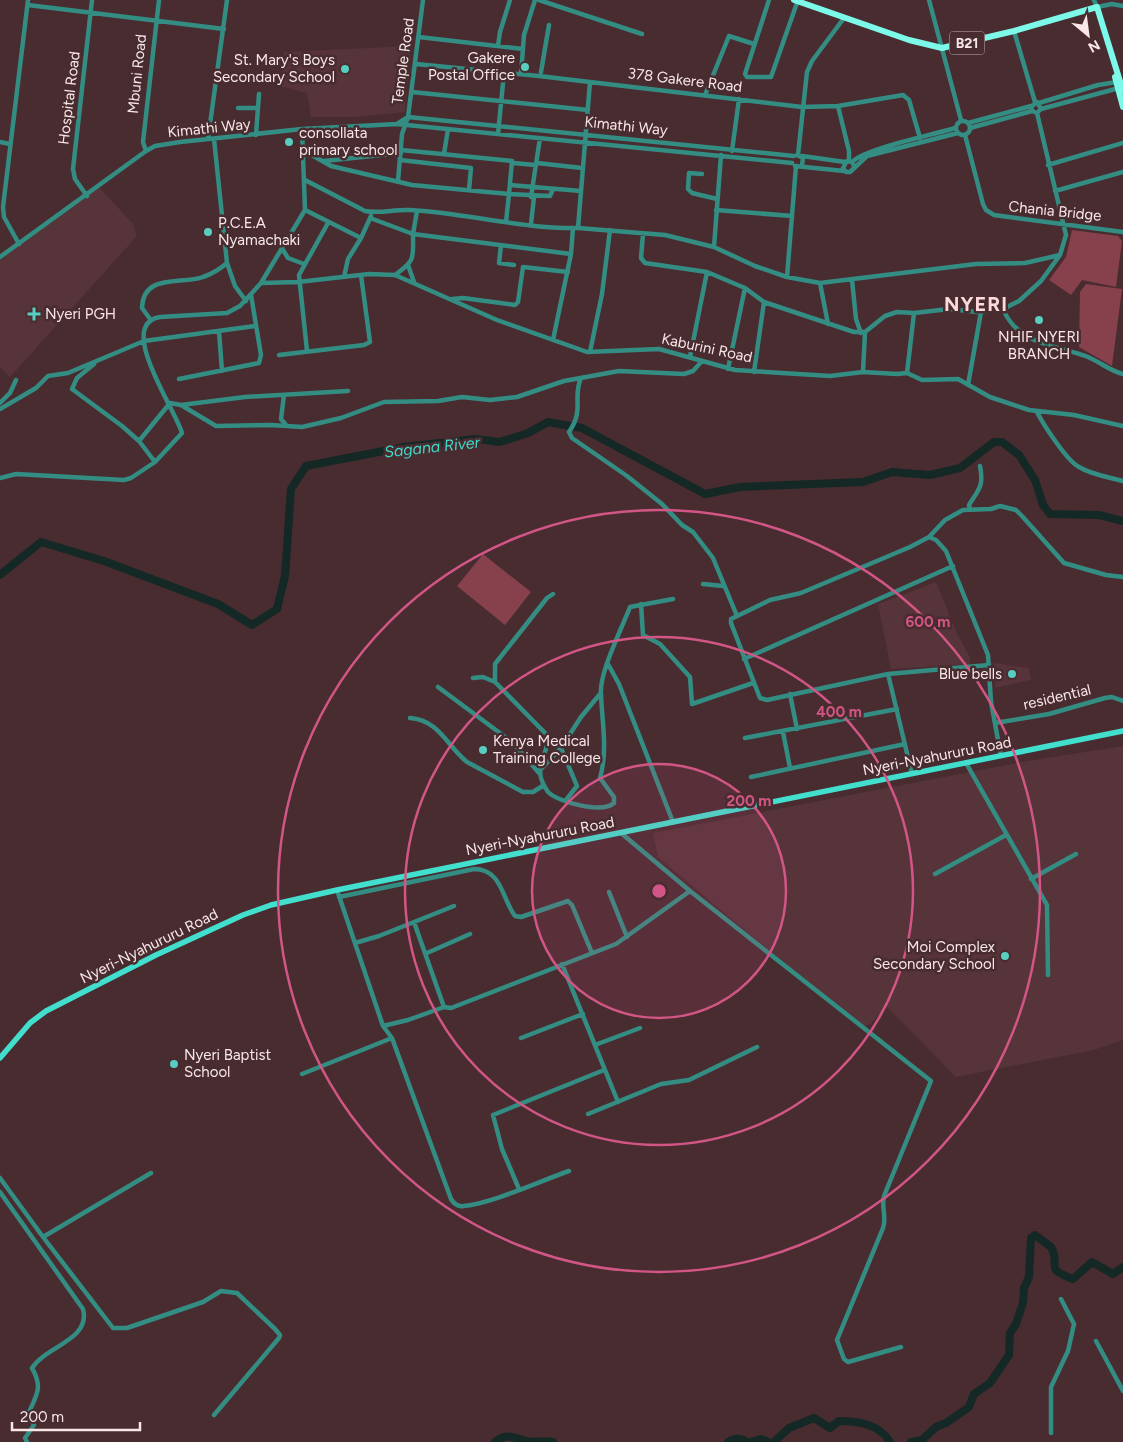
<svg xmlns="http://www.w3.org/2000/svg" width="1123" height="1442" font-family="Figtree,sans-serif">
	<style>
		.built { fill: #563439 }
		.green { fill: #86414c }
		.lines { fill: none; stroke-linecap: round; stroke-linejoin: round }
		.river { stroke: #142825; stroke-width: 8 }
		.minor { stroke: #348d83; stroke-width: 4.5 }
		.major { stroke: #43dfce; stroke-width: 5.5 }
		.highway { stroke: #7df9e9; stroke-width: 6 }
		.ring { fill: none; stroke: #d25685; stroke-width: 2.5 }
		.poi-dot { fill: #58cec0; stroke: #482c30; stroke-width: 2 }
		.labels { text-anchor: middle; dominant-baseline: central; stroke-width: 5; stroke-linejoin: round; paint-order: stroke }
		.shield { fill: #482c30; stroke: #c4afb1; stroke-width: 1 }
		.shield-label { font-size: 14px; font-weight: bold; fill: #f9e7e8 }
		.poi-label { font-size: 15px; fill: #f9e7e8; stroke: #482c30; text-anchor: start }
		.street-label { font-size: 15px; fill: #f9e7e8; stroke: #482c30 }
		.water-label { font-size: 16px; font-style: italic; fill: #3ed9c9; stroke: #482c30 }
		.district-label { font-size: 20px; font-weight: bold; letter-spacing: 1px; fill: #fed9dc; stroke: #482c30 }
		.centre { fill: #d25685; stroke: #482c30; stroke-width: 2.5 }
		.ring-label { font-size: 15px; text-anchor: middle; font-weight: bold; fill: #d25685; stroke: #482c30; stroke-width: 5; stroke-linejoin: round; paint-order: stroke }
	</style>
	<rect width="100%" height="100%" fill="#482c30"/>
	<path class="built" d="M410 46 405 112 357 117H311L307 93 280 86 284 52Z
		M99 187 133 224 137 236 10 377 0 367V260Z
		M936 582 957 633 970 658V664L891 669 878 604Z
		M994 663 1029 668 1031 680 995 688Z
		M1123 746V1040L1094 1050 956 1077 887 1007 870 1024 861 1028 658 857 653 833 1027 761Z"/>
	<path class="green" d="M1072 230 1118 236 1122 241 1116 287 1082 280 1071 295 1049 280 1066 257Z
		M1086 284 1122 289 1112 366 1079 347 1080 292Z
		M483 554 531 592 505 625 457 586Z"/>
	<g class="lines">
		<path class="river" d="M0 575 41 542 104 561 218 604 252 625 277 609 285 576 291 489 306 466 404 447 476 439 500 442 528 433 548 422 582 428 705 494 740 487 863 482 892 472 930 475 960 468 994 442H1002L1019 455 1035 480 1043 505 1050 514 1099 515 1123 521
			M495 1442C509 1430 518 1441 533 1442 540 1442 546 1440 553 1442
			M728 1442C734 1438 740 1437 747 1442
			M751 1442 761 1439 768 1442
			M774 1442 789 1428 814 1418 830 1428 839 1421C859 1421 879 1424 890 1442
			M911 1442 922 1440 936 1427 946 1423 969 1407 974 1394 990 1383 1009 1355 1010 1333 1016 1324 1023 1303 1024 1288 1029 1277 1031 1238 1035 1235 1051 1247C1062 1267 1042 1267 1073 1279L1092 1262 1113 1274 1123 1267"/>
		<path class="minor" d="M539 0 642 34
			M769 0 745 74 747 77H771L798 0
			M929 0 961 120
			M1094 0 1097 7 1112 4 1123 6
			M28 5 224 29
			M1014 31 1035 102
			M419 37 523 49
			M498 46 500 32 510 0
			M416 64 539 76 802 107 838 106 903 95 909 100 920 138
			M541 72 549 25
			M521 74 524 35 535 0
			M590 82 578 228 665 235 714 247 755 266 787 277 820 283 976 264 1025 263 1060 255
			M412 92 588 110
			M705 95 729 36 754 44
			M1039 103 1098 85 1117 82
			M838 106 849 151V161
			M238 108H258
			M1041 109 1037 102 1031 107 1032 111 1037 113 1041 109 1119 88
			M956 128a7 7 0 1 1 14 0a7 7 0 1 1-14 0Z
			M968 123 1031 106
			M397 124 408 117 794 156
			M970 128 1032 111
			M498 134 504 73
			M256 135 259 94
			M965 135 983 204 986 210 994 215 1123 232
			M208 139 227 0
			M214 139 227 263 235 286 246 301
			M0 142 10 144
			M303 150 331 166 412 185 509 194 506 222
			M401 150 512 161 509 194 550 196 553 189
			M146 151 143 142 159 0
			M732 151 739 99
			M444 154 448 129
			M797 155 803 158 802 165
			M798 155 807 72 812 61 844 18
			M802 156 845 162
			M400 160 471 168 469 190
			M324 161 401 153
			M852 162C866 148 933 135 955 128
			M513 163 535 165
			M537 163 582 168
			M1048 165 1123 143
			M795 166 844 171
			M854 166 852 162 847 161 843 168 846 172H850L867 156 958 133
			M702 174 689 173 688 189 692 193 717 199
			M305 180 365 211C379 214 395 209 410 210 466 213 522 229 578 228
			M398 181 402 134 408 117 423 0
			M510 185 581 191
			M1055 191 1123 172
			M87 196 75 179 73 169 92 0
			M531 197 540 138
			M305 210 361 238 371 216
			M716 210 792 216
			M417 211 413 234 571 254
			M370 218 413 234C413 258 416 260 395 275
			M531 224 534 197
			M643 234 641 258 645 263 707 272 745 288 764 302 854 332H865L885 316 897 312 914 313 949 309 977 312 1003 309 1019 301 1041 281 1060 255 1066 235 1037 113
			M19 244 4 217 3 207 28 0
			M501 245 499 263 514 265
			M714 247 721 155
			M283 250 288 258 304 264
			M0 257 146 151 155 146 180 142 302 129 397 124 792 163
			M408 265 414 282
			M344 277 348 259 361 238
			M787 277 796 166
			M852 280 856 319 861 333
			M261 283 298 282 369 274 395 275 497 320 587 352 659 349 735 370 830 376 863 372 897 374 907 373 922 380 958 379 990 397 1029 410 1074 415 1123 426
			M820 283 828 324
			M452 299 463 298 515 305 518 302 523 267 568 272
			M1003 309C1018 345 1056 345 1088 357 1100 362 1110 371 1123 374
			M150 319 142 308C143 273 181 285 203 277 212 274 220 269 227 263
			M219 331 222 371
			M553 340 571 254 573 228
			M307 351 299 275 328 223
			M590 352 602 294 610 230
			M279 355 364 345 370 342 361 275
			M690 357 707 272
			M94 364 77 378 72 389 122 426 139 441 155 462
			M728 369 745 288
			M754 372 764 302
			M863 372 865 332
			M907 373 914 313
			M581 378C572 398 585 409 569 432L572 438 627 476 662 504 682 525 693 532 713 558 737 616
			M179 379 259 363 261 355 251 295
			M968 385 981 312
			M284 395 281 419 286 425
			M0 403 10 393 16 380
			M181 405 216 426 271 425 302 427 341 418 384 402 438 401 462 397 490 400 517 397 564 381 619 371 684 374 693 371 702 361
			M0 409 36 388 48 376 68 373 144 341 255 326
			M1037 412C1043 424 1067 461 1079 467 1092 475 1109 477 1123 481
			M139 441 170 403 181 405 245 397 348 391
			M0 478 16 474 124 480 131 478 155 462 182 433C176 410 115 324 160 317L227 313 240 306 261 283 305 210 302 129
			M970 509 969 505C979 489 984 486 980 466
			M929 537 945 520 963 510 991 509 1000 506 1016 510 1022 516 1064 563 1106 575 1123 577
			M703 584 723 586
			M641 604 643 635 660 644 690 677 692 704 753 683
			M744 659 953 566
			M608 664 619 684 673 822
			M888 674 989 665
			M473 678 483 677 495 682 548 736C549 750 537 763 541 778 542 782 545 788 548 792 558 802 602 814 614 803V797L600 778C608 750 602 722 601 694 599 673 622 628 630 607L673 599
			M495 682V664L547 598 553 594
			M438 687 512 742 539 773
			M790 694 797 729
			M410 718C439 720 447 746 467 762L523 792H533L544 785
			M995 723 1049 714 1105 698 1112 697 1123 701
			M783 732 790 768
			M745 738 897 709
			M561 748 577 786 566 800
			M966 763 1047 905 1048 975
			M541 769 561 748 581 717 600 694
			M912 774 888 674 767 700 760 698 731 623V619L770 600 801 593 910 547 929 537 936 540 946 551 988 655 991 702 1001 756
			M751 777 905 744
			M621 833 690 891 931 1081 884 1196C881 1207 887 1217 883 1228L837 1340 844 1359 848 1362 901 1347
			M935 874 1006 835
			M1031 879 1076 854
			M337 890 383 1026 392 1038 451 1199C454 1204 458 1207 464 1206 493 1203 540 1181 569 1171
			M609 892 627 937
			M339 897 474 869C502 869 502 899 515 916L521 917 568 901 572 905 592 953
			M355 943 379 936 454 906
			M427 953 470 934
			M562 964 618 1102
			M444 1007 451 1008 616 944 690 891
			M383 1026 408 1020 444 1007 414 922
			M521 1038 583 1014
			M595 1045 640 1028
			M302 1074 392 1038
			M588 1114 661 1084 689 1080 757 1047
			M0 1178 43 1237 151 1173
			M519 1189 502 1149 493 1115 604 1070
			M0 1192 83 1309C91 1340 46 1346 32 1368 43 1387 37 1395 28 1414L34 1425 25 1438 27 1442
			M43 1237 113 1328H127L203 1302 221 1291 237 1293 275 1329 280 1335 279 1338 214 1415
			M1096 1341 1123 1391
			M1051 1433V1387L1068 1351 1074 1324 1061 1299"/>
		<path class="major" d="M0 1058 30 1023 46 1011 156 955 243 915 271 905 337 890 1123 731"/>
		<path class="highway" d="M794 0 909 40 942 48 1014 31 1097 7 1123 91
			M1115 77 1123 107"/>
	</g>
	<circle cx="659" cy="891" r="127" fill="#d25685" fill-opacity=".12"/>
	<g class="ring">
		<circle cx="659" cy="891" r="127"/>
		<circle cx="659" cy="891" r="254"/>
		<circle cx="659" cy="891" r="381"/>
	</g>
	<g class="poi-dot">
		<circle cx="525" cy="67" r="5"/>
		<circle cx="345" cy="69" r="5"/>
		<circle cx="289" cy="142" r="5"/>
		<circle cx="208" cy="232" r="5"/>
		<path d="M31.5 306.5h5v5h5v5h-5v5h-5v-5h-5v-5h5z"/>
		<circle cx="1039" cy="320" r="5"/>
		<circle cx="1012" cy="674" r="5"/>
		<circle cx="483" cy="750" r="5"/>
		<circle cx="1005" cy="956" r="5"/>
		<circle cx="174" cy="1064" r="5"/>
	</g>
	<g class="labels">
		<rect class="shield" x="949.5" y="31.5" width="35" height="23" rx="4"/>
		<g class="shield-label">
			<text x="967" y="43">B21</text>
		</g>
		<g class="poi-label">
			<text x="515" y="58" text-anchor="end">Gakere<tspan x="515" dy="17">Postal Office</tspan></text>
			<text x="335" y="60" text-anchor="end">St. Mary's Boys<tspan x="335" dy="17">Secondary School</tspan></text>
			<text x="299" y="133">consollata<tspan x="299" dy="17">primary school</tspan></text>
			<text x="218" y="223">P.C.E.A<tspan x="218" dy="17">Nyamachaki</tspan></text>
			<text x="45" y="314">Nyeri PGH</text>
			<text x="1039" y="337" text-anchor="middle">NHIF NYERI<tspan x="1039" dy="17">BRANCH</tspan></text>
			<text x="1002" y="674" text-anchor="end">Blue bells</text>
			<text x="493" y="741">Kenya Medical<tspan x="493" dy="17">Training College</tspan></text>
			<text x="995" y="947" text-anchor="end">Moi Complex<tspan x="995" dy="17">Secondary School</tspan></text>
			<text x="184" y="1055">Nyeri Baptist<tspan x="184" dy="17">School</tspan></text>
		</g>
		<g class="street-label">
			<text transform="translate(403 61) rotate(-82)">Temple Road</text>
			<text transform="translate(137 74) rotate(-84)">Mbuni Road</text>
			<text transform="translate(685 80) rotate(7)">378 Gakere Road</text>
			<text transform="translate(69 98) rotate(-83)">Hospital Road</text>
			<text transform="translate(626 126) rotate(6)">Kimathi Way</text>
			<text transform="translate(209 128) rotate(-6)">Kimathi Way</text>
			<text transform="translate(1055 211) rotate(6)">Chania Bridge</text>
			<text transform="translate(707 348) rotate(12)">Kaburini Road</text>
			<text transform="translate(1057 697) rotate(-13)">residential</text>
			<text transform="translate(937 756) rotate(-11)">Nyeri-Nyahururu Road</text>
			<text transform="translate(540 836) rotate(-11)">Nyeri-Nyahururu Road</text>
			<text transform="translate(149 946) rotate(-26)">Nyeri-Nyahururu Road</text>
		</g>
		<g class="water-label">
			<text transform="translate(432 447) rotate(-6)">Sagana River</text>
		</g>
		<g class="district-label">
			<text x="976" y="304">NYERI</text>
		</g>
	</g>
	<circle cx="659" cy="891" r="8" class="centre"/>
	<g class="ring-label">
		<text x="928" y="627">600 m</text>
		<text x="839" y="717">400 m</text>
		<text x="749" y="806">200 m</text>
	</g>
	<g transform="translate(1088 35) rotate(151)" stroke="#482c30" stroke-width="4" paint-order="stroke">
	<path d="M0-4L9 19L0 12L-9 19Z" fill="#f9e7e8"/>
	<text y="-8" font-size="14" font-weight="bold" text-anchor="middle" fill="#f9e7e8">N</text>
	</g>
	<path d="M12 1422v8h128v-8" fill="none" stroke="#f9e7e8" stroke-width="2.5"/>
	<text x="20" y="1422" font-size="15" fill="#f9e7e8" stroke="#482c30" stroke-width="4" paint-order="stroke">200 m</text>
</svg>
